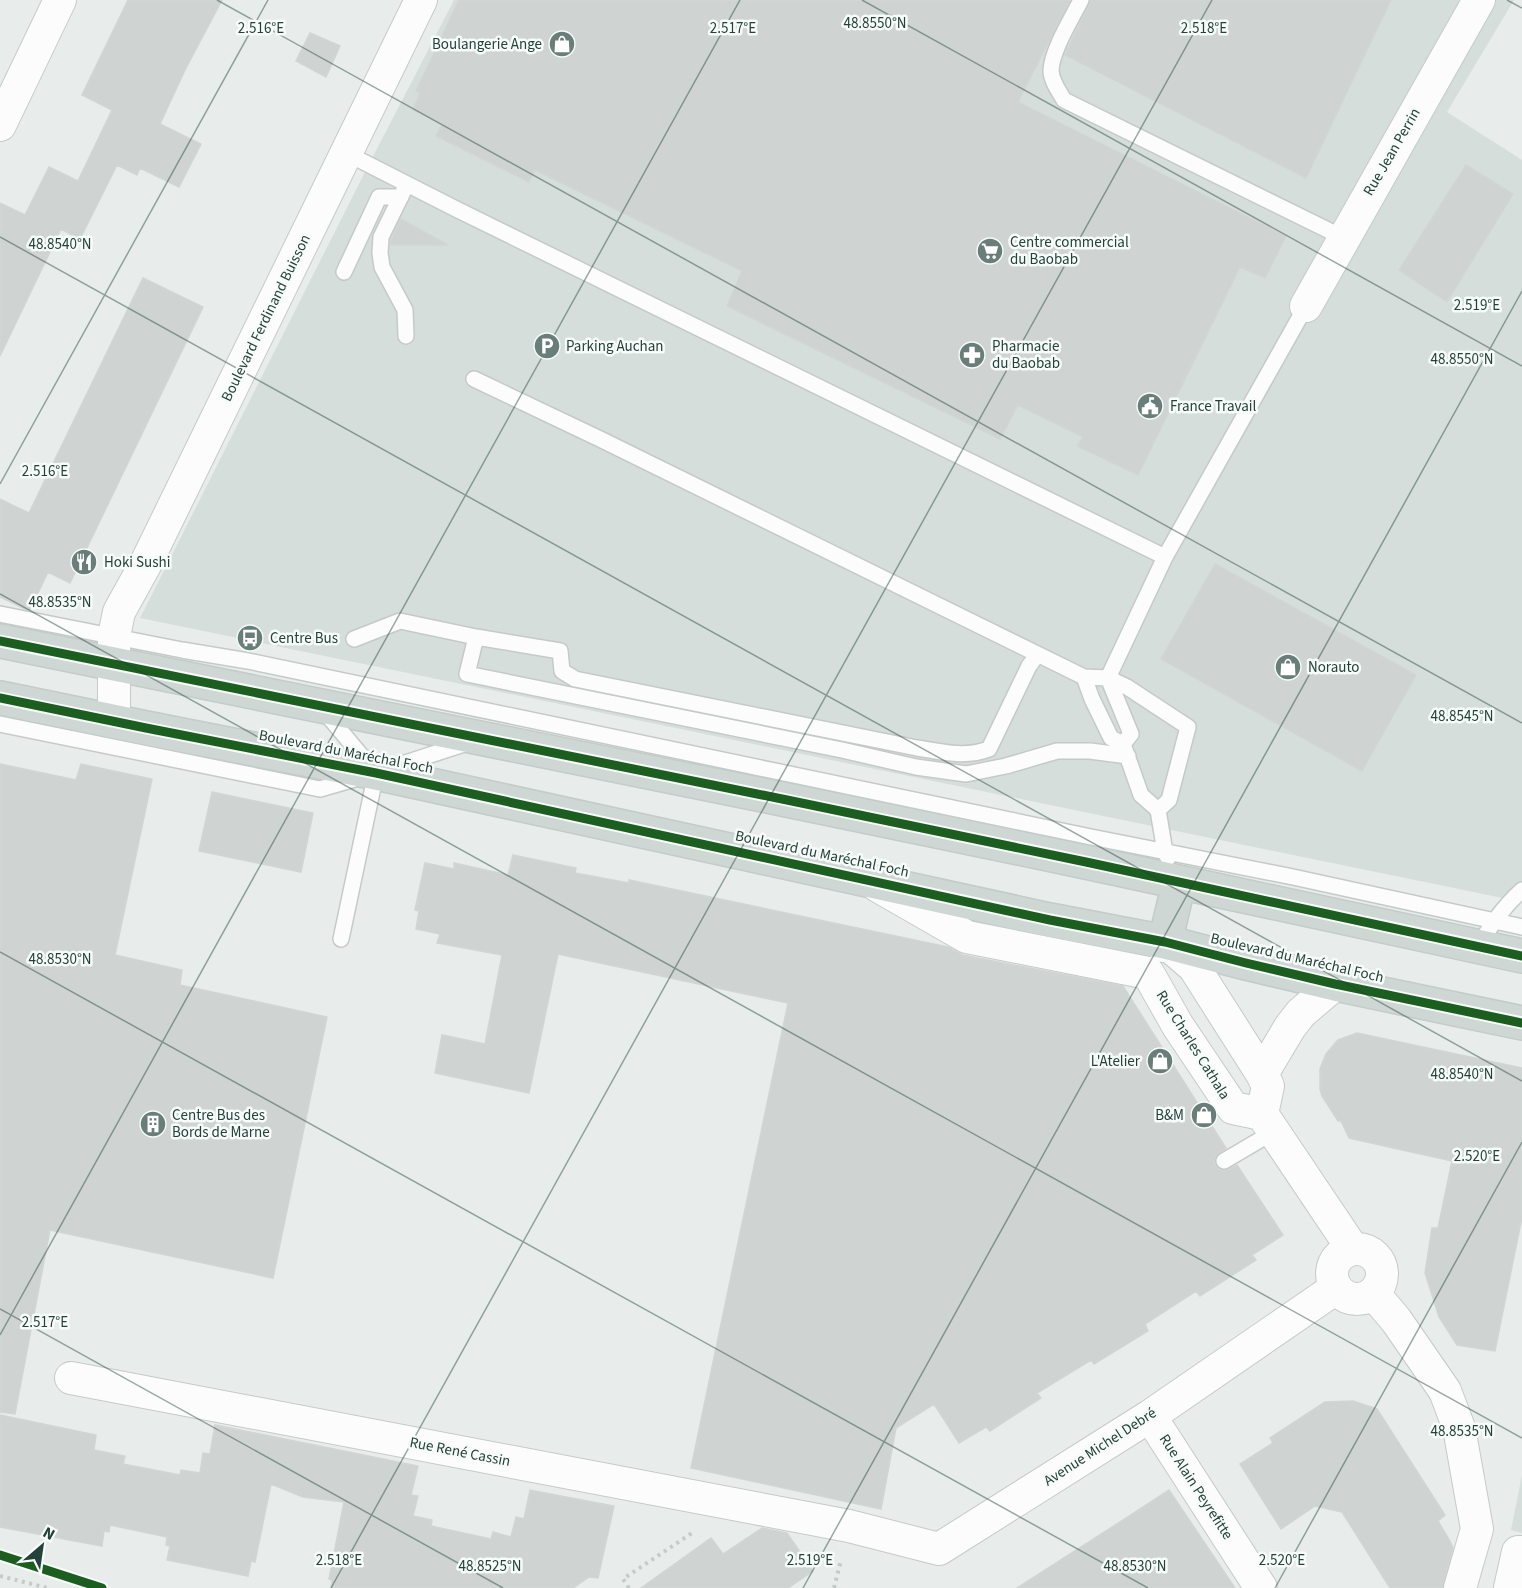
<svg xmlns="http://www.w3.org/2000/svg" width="1522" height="1588" font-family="'Source Sans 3',sans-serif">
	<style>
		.built { fill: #d6dedb }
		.building { fill: #cfd4d2; stroke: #d1d6d4; stroke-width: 1.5 }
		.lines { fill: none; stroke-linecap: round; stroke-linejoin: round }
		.service-casing { stroke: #c5cac8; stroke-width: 18 }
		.minor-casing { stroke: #c5cac8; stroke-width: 34 }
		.primary-casing { stroke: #c3ccc9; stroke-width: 36 }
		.path { stroke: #c3ccca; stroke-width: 4; stroke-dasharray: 3 4.5; stroke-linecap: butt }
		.service { stroke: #fcfcfc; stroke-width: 15 }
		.minor { stroke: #fcfcfc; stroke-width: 32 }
		.primary { stroke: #cfd7d5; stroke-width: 33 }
		.cycleway-casing { stroke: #f7fbf9; stroke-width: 13 }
		.cycleway { stroke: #1b5e20; stroke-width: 9 }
		.ticks { fill: none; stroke: #24423a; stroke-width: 1.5; stroke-opacity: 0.45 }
		.labels { text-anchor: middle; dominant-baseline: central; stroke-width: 5; stroke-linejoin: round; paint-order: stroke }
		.poi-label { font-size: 15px; fill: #24423a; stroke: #f7fbf9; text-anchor: start }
		.street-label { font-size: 15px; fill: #24423a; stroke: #f7fbf9 }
		.ticks-label { font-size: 15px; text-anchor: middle; fill: #24423a; stroke: #f7fbf9; stroke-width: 5; stroke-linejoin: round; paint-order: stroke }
	</style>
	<rect width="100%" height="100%" fill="#e8edeb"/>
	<path class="built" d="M454 0H1514L1447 112 1522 160V902L140 618 367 168Z
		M1522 1475V1533L1511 1530Z"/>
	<path class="building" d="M128 0H222L185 70 160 124 201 144 179 187 140 168 137 175 117 165 80 239 61 229 0 356V203L25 215 49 167 78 181 112 110 82 95Z
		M459 0H1070L1018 102 1286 236 1265 278 1240 267 1138 475 1077 446 1083 437 1018 405 1000 439 727 306 742 271 535 170 529 182 436 136 442 124 413 110 420 93 416 91Z
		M1091 0H1391L1306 178 1065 55Z
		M310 33 340 46 326 77 296 61Z
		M1466 165 1513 194 1447 302 1399 270Z
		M401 219 448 245H390L391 240Z
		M143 278 203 307 70 583 48 572 30 610 25 609 0 597V499L29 513Z
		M1215 564 1416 675 1362 771 1161 659Z
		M0 764 76 780 81 764 152 779 115 955 182 970 180 985 327 1017 273 1278 50 1230 15 1414 0 1412Z
		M212 792 313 813 301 872 199 851Z
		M513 855 576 868 575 873 629 883V880L948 947 963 955 1123 986 1226 1148 1216 1156 1214 1162 1216 1166 1220 1170 1225 1171 1237 1165 1283 1235 1252 1255 1256 1260 1200 1296 1196 1291 1145 1324 1148 1331 1094 1364 1091 1360 1037 1393 1041 1398 990 1431 986 1427 959 1443 934 1404 896 1428 881 1509 691 1468 788 1003 558 954 529 1093 435 1073 442 1035 485 1044 502 955 437 943 440 934 416 929 419 911 415 910 425 863 454 869V863L508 875Z
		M1357 1033 1522 1068V1217L1495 1351 1457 1345 1439 1317 1425 1273 1432 1228H1438L1452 1161 1349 1138 1341 1121H1338L1322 1096 1320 1089V1069L1326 1054 1338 1040Z
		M1353 1401 1377 1409 1445 1515 1438 1521 1450 1541 1453 1548 1443 1588H1390L1342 1512 1315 1506 1281 1529 1240 1464 1273 1443 1270 1438 1325 1402Z
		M0 1415 96 1435 94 1450 125 1456 123 1464 180 1475 181 1470 200 1473 203 1453 210 1454 215 1425 418 1466 411 1495 418 1496 413 1516 432 1520 431 1526 491 1539 493 1532 511 1537 516 1517 524 1519 530 1490 614 1506 598 1578 589 1577 573 1588H331L332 1580 329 1579 344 1502 303 1497 271 1484 255 1562 251 1561 248 1576 167 1560 170 1546 166 1545 167 1537 110 1525 109 1532 104 1531 102 1546 0 1527Z
		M1169 1490 1235 1588H1017L1137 1511Z
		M762 1528 787 1533 813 1571 788 1588H641L711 1538 723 1554Z"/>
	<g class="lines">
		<defs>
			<path id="service" d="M1081 0C1072 18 1052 50 1051 70 1051 81 1059 91 1064 100L1344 238
				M346 153 456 209 1165 557
				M344 272 379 197H401
				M406 336 405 310 382 267 380 253 381 237 407 184
				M474 379 600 439 1084 677 1108 678 1127 687 1188 727 1169 800 1158 810
				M0 614 182 650 248 661 1091 837 1293 877 1522 927
				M476 637 560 651 562 671 575 679 917 748C941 752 965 758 989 749L1029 666 1037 655
				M354 639 400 621 476 637 467 674 842 750 916 767 966 774 1006 766 1057 751H1090L1128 756
				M1084 677 1092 699 1111 738 1123 744 1141 795 1158 810 1165 852 1168 858
				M323 710 376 773 341 939
				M0 724 320 789 358 778
				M1123 744 1131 734 1108 678 1165 557 1306 306
				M387 769 467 743
				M1478 947C1491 925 1503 907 1522 890
				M1224 1161 1275 1131"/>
			<path id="minor" d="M0 125 60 0
				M1306 306 1479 0
				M114 721V636L119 612 145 565 421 0
				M878 886 967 937 1148 973
				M1163 946 1165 942 1194 967 1262 1074 1268 1086 1262 1114
				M1148 973 1178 1026 1233 1108 1262 1114 1352 1248
				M1262 1074 1290 1027 1301 1013 1335 984
				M1332 1274a25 25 0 1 1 50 0a25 25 0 1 1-50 0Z
				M1373 1293 1396 1320 1445 1391 1459 1428 1477 1529 1460 1588
				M71 1378 849 1526 939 1549 1150 1416 1336 1288
				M1150 1416 1261 1588
				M1510 1588 1518 1552H1522"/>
			<path id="primary" d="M0 641 787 800 1086 862 1522 956
				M0 698 146 728 376 773 1050 920 1165 942 1246 963 1335 984 1522 1023
				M1165 942 1179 883"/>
		</defs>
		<use href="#service" class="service-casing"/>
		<use href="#minor" class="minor-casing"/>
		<use href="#primary" class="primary-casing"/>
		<path class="path" d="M0 1576 48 1588
			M629 1588 623 1579 692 1533
			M834 1588 841 1560"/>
		<use href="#service" class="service"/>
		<use href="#minor" class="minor"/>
		<use href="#primary" class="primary"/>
		<defs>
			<path id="cycleway" d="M0 641 787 800 1086 862 1522 956
				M0 698 146 728 376 773 1050 920 1165 942 1246 963 1335 984 1522 1023
				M0 1555 102 1588"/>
		</defs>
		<use href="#cycleway" class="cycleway-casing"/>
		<use href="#cycleway" class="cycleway"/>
	</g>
	<path class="ticks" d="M217 0 1522 723M862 0 1522 366M1507 0 1522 8M0 237 1522 1081M0 484 268 0M0 594 1522 1438M0 952 1148 1588M0 1309 503 1588M0 1335 740 0M331 1588 1212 0M803 1588 1522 291M1275 1588 1522 1142"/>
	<defs>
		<symbol id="shop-disc" viewBox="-11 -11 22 22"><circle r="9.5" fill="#697e78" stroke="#f7fbf9"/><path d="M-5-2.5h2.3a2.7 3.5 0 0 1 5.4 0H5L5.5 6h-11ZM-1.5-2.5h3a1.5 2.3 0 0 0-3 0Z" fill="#fff"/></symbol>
		<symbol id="supermarket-disc" viewBox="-11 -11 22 22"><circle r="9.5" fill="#697e78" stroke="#f7fbf9"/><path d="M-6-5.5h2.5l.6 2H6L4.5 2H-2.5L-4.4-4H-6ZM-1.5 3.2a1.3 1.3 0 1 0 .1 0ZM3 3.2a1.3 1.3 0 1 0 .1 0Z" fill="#fff"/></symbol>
		<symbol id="parking-disc" viewBox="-11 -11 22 22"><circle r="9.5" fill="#697e78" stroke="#f7fbf9"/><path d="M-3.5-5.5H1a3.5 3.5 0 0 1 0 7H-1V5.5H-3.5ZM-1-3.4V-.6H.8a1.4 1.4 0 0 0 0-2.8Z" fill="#fff"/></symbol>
		<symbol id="pharmacy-disc" viewBox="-11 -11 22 22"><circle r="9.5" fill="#697e78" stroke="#f7fbf9"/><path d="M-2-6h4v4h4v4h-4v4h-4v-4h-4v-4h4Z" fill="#fff"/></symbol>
		<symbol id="civic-disc" viewBox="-11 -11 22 22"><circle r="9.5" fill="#697e78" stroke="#f7fbf9"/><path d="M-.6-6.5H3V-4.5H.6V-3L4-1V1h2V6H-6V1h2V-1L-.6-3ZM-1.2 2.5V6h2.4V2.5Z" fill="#fff"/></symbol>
		<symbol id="restaurant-disc" viewBox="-11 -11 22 22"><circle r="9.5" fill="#697e78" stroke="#f7fbf9"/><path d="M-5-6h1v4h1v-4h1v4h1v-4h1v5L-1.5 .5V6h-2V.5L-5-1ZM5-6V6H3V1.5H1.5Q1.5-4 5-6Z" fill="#fff"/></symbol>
		<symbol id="bus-disc" viewBox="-11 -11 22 22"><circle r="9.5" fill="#697e78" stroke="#f7fbf9"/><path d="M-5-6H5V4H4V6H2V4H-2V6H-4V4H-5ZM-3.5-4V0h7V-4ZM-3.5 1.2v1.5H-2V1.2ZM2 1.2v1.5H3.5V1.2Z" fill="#fff"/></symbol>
		<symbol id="building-disc" viewBox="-11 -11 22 22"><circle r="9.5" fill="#697e78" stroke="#f7fbf9"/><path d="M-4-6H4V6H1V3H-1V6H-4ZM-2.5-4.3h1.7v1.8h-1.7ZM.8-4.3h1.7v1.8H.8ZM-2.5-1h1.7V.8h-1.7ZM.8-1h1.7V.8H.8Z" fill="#fff"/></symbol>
	</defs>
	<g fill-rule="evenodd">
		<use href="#shop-disc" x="547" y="29" width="30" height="30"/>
		<use href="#supermarket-disc" x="975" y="236" width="30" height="30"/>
		<use href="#parking-disc" x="532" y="331" width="30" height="30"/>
		<use href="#pharmacy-disc" x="957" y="340" width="30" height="30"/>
		<use href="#civic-disc" x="1135" y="391" width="30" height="30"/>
		<use href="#restaurant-disc" x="69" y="547" width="30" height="30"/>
		<use href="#bus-disc" x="235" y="623" width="30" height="30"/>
		<use href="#shop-disc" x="1273" y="652" width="30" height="30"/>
		<use href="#shop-disc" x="1145" y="1046" width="30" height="30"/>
		<use href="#shop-disc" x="1189" y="1100" width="30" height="30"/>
		<use href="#building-disc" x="138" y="1109" width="30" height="30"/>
	</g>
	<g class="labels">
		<g class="poi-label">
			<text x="542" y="44" text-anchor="end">Boulangerie Ange</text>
			<text x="1010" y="242">Centre commercial<tspan x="1010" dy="17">du Baobab</tspan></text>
			<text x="566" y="346">Parking Auchan</text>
			<text x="992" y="346">Pharmacie<tspan x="992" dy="17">du Baobab</tspan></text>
			<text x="1170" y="406">France Travail</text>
			<text x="104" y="562">Hoki Sushi</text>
			<text x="270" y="638">Centre Bus</text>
			<text x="1308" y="667">Norauto</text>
			<text x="1140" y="1061" text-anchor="end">L'Atelier</text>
			<text x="172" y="1115">Centre Bus des<tspan x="172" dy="17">Bords de Marne</tspan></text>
			<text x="1184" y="1115" text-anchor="end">B&amp;M</text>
		</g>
		<g class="street-label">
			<text transform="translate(1392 152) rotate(-60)">Rue Jean Perrin</text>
			<text transform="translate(266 318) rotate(-64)">Boulevard Ferdinand Buisson</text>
			<text transform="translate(346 752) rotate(11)">Boulevard du Maréchal Foch</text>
			<text transform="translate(822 854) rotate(12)">Boulevard du Maréchal Foch</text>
			<text transform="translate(1297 958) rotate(13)">Boulevard du Maréchal Foch</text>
			<text transform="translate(1193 1045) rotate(58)">Rue Charles Cathala</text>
			<text transform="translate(1100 1447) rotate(-33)">Avenue Michel Debré</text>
			<text transform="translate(460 1452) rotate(11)">Rue René Cassin</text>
			<text transform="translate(1196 1487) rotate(57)">Rue Alain Peyrefitte</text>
		</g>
	</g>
	<g class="ticks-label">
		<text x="875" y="28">48.8550°N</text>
		<text x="261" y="33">2.516°E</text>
		<text x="733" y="33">2.517°E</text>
		<text x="1204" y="33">2.518°E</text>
		<text x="60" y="249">48.8540°N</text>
		<text x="1477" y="310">2.519°E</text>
		<text x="1462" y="364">48.8550°N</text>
		<text x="45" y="476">2.516°E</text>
		<text x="60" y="607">48.8535°N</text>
		<text x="1462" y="721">48.8545°N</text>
		<text x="60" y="964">48.8530°N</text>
		<text x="1462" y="1079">48.8540°N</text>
		<text x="1477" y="1161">2.520°E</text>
		<text x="45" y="1327">2.517°E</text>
		<text x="1462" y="1436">48.8535°N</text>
		<text x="339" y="1565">2.518°E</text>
		<text x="810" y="1565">2.519°E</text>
		<text x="1282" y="1565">2.520°E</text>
		<text x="490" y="1571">48.8525°N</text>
		<text x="1135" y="1571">48.8530°N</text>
	</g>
	<g transform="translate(42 1546) rotate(29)" stroke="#f7fbf9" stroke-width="4.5" paint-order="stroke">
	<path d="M0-4.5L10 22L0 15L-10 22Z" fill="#24423a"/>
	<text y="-9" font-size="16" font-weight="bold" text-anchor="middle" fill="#24423a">N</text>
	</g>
</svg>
